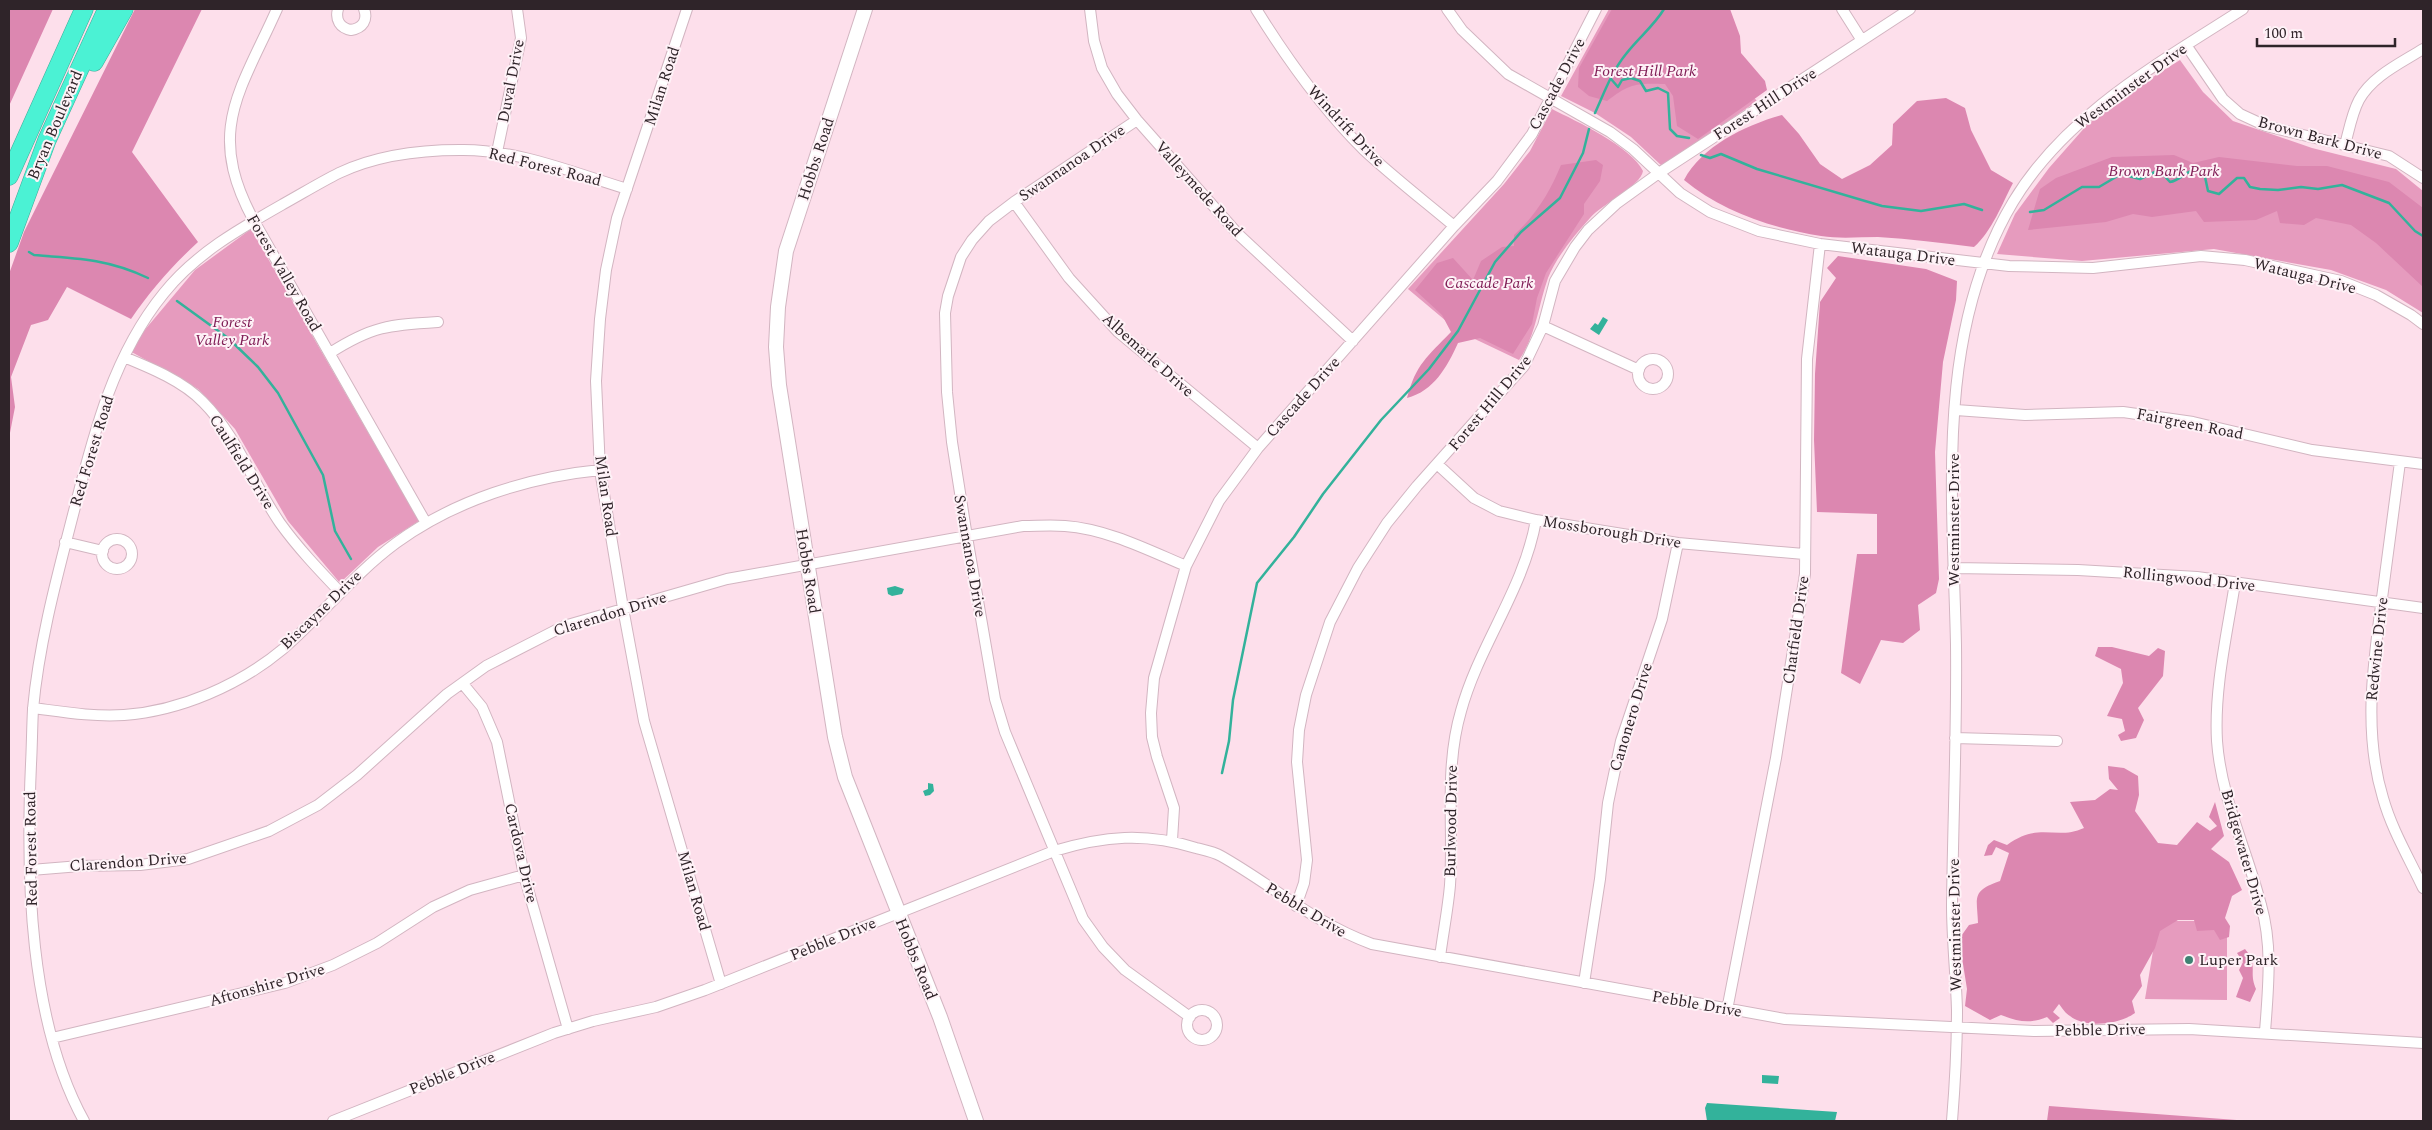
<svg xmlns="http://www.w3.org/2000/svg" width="2432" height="1130" font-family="Spectral,serif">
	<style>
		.green { fill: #e69bbe }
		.forest { fill: #dc87b0 }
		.water { fill: #33b29b }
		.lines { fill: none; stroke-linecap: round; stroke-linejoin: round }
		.stream { stroke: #33b29b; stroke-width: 2.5 }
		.street-casing { stroke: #d2b5c1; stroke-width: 12 }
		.secondary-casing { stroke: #d2b5c1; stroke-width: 16 }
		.highway-casing { stroke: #41aa98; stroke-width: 19 }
		.street { stroke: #fff; stroke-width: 10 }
		.secondary { stroke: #fff; stroke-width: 14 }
		.highway { stroke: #4bf2d4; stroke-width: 18 }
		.poi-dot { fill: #408274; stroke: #fef2f7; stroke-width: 2 }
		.labels { text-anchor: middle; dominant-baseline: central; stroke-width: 4; stroke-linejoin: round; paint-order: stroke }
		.park-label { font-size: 16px; font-style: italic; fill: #811f57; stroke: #fef2f7 }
		.street-label { font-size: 16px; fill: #2f2429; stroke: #fef2f7 }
		.poi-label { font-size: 16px; fill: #2f2429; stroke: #fef2f7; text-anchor: start }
	</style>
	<rect width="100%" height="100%" fill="#fddfeb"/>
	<path class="green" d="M1609 9H1672L1757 101 1663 167 1631 137 1595 113 1561 96Z
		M2180 60 2203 92 2233 121 2312 148 2396 169 2423 191V313L2386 290 2331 270 2214 249 2082 261 1997 254 2015 214 2049 168 2087 125 2129 92Z
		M1552 109C1576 121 1632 147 1643 171 1641 186 1601 205 1590 218 1574 236 1557 256 1548 278 1538 306 1536 336 1519 360L1458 331 1408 289 1504 184 1530 151Z
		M251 229 419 521 378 547 340 583 288 521 235 429 198 389 128 350 195 270Z
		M2174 921H2227V1000L2145 999 2154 945 2161 926Z"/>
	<path class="forest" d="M9 9H53L9 106Z
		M135 9H202L132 152 198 242C172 266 151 290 131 319L67 287 48 320 31 325 11 377 15 407 9 438V274L24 232Z
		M1612 9H1730L1740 36 1741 53 1765 81 1767 90 1698 139 1677 126 1673 96 1665 84C1637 83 1630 83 1607 101L1589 96 1578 87 1579 68Z
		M1946 98 1965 108 1971 130 1991 170 2013 183C2002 204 1992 231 1974 247 1942 243 1910 239 1878 237 1859 237 1840 239 1821 236 1774 229 1721 211 1684 180 1702 146 1746 125 1782 115L1799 134 1820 164 1842 179 1870 165 1892 145 1893 124 1917 101Z
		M2174 155 2193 163 2219 157 2297 166H2327L2389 182 2423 208V287L2376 243 2351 225 2316 218 2304 225 2280 223 2277 211 2256 220 2204 222 2196 211 2152 217 2133 214 2106 222 2028 230 2040 189 2056 178 2112 157Z
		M1596 160 1603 165 1600 181 1584 204V214L1546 273 1537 298 1532 324 1513 354 1480 338 1458 343C1447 367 1434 391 1407 398 1416 364 1427 357 1451 332L1442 315 1415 290 1437 263 1453 258 1473 280 1481 261 1502 247 1514 246V235C1536 215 1550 192 1561 165Z
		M1838 256 1926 269 1957 281 1956 300 1943 362 1935 452 1939 579 1936 593 1918 605 1920 630 1903 643 1881 640 1860 684 1841 673 1857 554H1877V514L1817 512 1814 440 1815 374 1820 302 1836 278 1827 268Z
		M2098 647H2112L2149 656 2158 648 2165 651 2163 676 2138 708 2144 720 2136 738 2121 741 2118 735 2125 731 2122 719 2107 716 2123 683 2121 669 2095 656Z
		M2108 766 2124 768 2138 776 2139 795 2135 811 2158 843 2177 845 2197 822 2210 831 2217 826 2209 817 2215 802 2224 836 2211 849 2229 862 2242 890 2232 896 2225 918 2230 926 2229 937 2220 940 2214 930 2197 931 2194 920H2178L2160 931 2155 948 2140 975 2142 986 2132 1001 2135 1013C2120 1024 2086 1029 2070 1016 2066 1014 2062 1008 2059 1004L2053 1012 2060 1018 2053 1023 2047 1017C2030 1024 2019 1022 2001 1015L1990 1020 1965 1006 1967 989 1959 939 1969 925 1978 923C1977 897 1971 891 2000 881L2009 853 1996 847 1992 855 1984 856 1988 845 1994 840 2007 845C2040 821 2055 841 2084 828L2070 802 2095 800 2110 789 2118 790 2109 779Z
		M2245 949C2259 966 2248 971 2256 989L2250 1002 2236 997 2243 978 2239 970 2243 962 2237 953Z
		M2049 1106 2250 1121H2047Z"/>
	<path class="water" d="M1603 317 1608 320 1599 335 1590 329 1595 323 1598 325Z
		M895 586 904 589 902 594 892 596 888 594 887 588Z
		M928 783 933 784 934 791 930 795 925 796 923 791 928 789Z
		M1762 1075 1779 1076 1778 1084 1762 1083Z
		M1707 1103 1837 1112 1835 1121H1707L1705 1108Z"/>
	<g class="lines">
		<path class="stream" d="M1611 79 1618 87 1622 80 1631 78 1640 81 1646 91 1658 88 1668 93 1670 129 1677 136 1689 138
			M1595 113C1604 93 1612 71 1626 54 1638 38 1654 26 1664 9
			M1701 155 1710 158 1721 154 1757 169 1882 206 1921 211 1964 204 1982 210
			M2030 212 2044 210 2082 187H2099L2121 174 2140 179 2159 170 2170 182C2183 180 2190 164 2204 172L2208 191 2219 194 2237 178H2244L2250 187 2260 189 2278 190 2301 187 2318 189 2342 185 2389 203 2415 231 2423 236
			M29 252 34 255C76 258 109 259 148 278
			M177 301 228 338 258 367 278 393 323 475 335 531 351 559
			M1222 773 1229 741 1233 700 1257 583 1294 537 1323 494 1381 420 1429 369 1458 331 1495 262 1521 232 1560 198 1583 153 1589 129"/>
		<defs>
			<path id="street" d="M277 9C240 92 205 131 254 221L426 523
				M338 9C335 20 340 28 351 30 363 28 368 20 364 9
				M687 9 617 218 606 270 600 319 596 381 600 470 623 608 644 721 721 984
				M1090 9 1094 41 1102 68 1117 94 1137 120 1239 235 1353 341
				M1256 9C1287 59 1321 107 1363 149 1392 176 1423 200 1454 226
				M1447 9 1462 30 1508 74 1610 132 1633 149 1680 193 1710 212 1759 231 1820 244 2009 266 2093 268 2201 256 2245 260 2341 281 2376 295 2411 315 2423 324
				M1842 9 1861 39
				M2186 45 2223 99 2240 114 2266 126 2389 156 2423 178
				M1137 120 1014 202 989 221 972 240 961 257 948 296 945 313 947 392 952 442 967 537 995 699 1005 732 1083 919 1103 947 1125 970 1190 1017
				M2345 145C2349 130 2352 113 2359 100 2372 76 2401 63 2423 49
				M497 152 521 38 517 9
				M1014 202 1069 278 1118 332 1258 448
				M1543 326 1639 370
				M330 353C372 326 389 325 438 322
				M124 357C151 368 183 381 203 402 237 436 253 484 280 523 298 548 319 570 340 592
				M1638 374a15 15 0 1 1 30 0a15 15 0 1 1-30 0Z
				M1956 410 2025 415 2123 412 2193 422 2312 450 2423 464
				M2400 462C2394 507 2388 552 2382 598 2373 665 2363 732 2383 798 2392 830 2409 858 2423 888
				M1437 464 1474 498 1499 511 1536 520 1678 543 1804 554
				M102 554a15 15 0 1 1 30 0a15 15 0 1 1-30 0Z
				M65 542 103 551
				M1953 568 2078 570 2197 577 2423 608
				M2235 583C2227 634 2214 689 2217 741 2221 798 2247 850 2261 905 2273 946 2268 990 2265 1032
				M463 684 482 707 497 742 524 875 568 1029
				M33 708C64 712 93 717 124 715 180 711 240 685 283 649 322 615 354 574 396 543 455 500 529 477 600 470
				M1955 738 2057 741
				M1172 840 1174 808 1157 757 1152 737 1151 713 1154 678 1186 566 1219 501 1258 448 1454 226 1497 181 1532 134 1596 9
				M31 870 80 866 140 865 188 859 269 831 318 805 357 775 447 694 486 666 564 626 727 579 1023 526C1037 526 1051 525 1065 526 1107 529 1148 550 1186 566
				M1296 906 1304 883 1307 860 1297 762 1299 730 1306 695 1330 622 1358 568 1387 523 1417 486 1524 366 1543 326 1555 281 1575 247 1588 230 1616 204 1659 173 1910 9
				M1440 957C1443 933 1448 909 1450 885 1454 827 1444 769 1461 711 1479 645 1524 589 1536 520
				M1584 983 1600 879 1608 803 1621 741 1662 619 1678 543
				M1727 1010 1776 758 1805 574 1807 359 1820 244
				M1187 1025a15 15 0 1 1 30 0a15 15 0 1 1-30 0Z
				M52 1038 285 983 333 965 377 943 433 907 470 890 524 875
				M84 1121C29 1021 26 877 31 764 32 746 32 728 33 709 39 642 58 573 75 507 94 432 114 354 164 293 196 253 241 228 285 203 303 193 321 182 339 173 377 155 420 150 460 150 517 149 574 173 627 189
				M333 1121 554 1033 593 1021 656 1007 705 990 1054 851C1104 836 1145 832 1196 848 1204 850 1214 852 1221 856 1274 886 1312 922 1372 944L1785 1019 2034 1031 2189 1029 2423 1043
				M1952 1121C1955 1084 1957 1047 1957 1010 1956 975 1952 940 1952 905 1953 818 1957 731 1956 645 1953 498 1934 334 2013 202 2066 114 2159 63 2243 9"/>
			<path id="secondary" d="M865 9 786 251 778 307 776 347 779 385 835 737 845 777 940 1017 976 1121"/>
			<path id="highway" d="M94 62 124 9
				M9 176 84 9
				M9 243 47 140 107 9"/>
		</defs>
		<use href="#street" class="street-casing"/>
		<use href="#secondary" class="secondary-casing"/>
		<use href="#highway" class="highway-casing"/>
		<use href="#street" class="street"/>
		<use href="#secondary" class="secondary"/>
		<use href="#highway" class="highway"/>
	</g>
	<circle class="poi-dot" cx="2189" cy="960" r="5"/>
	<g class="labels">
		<g class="park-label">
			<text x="1645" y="71">Forest Hill Park</text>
			<text x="2164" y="171">Brown Bark Park</text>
			<text x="1489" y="283">Cascade Park</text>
			<text x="232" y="322">Forest<tspan x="232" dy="18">Valley Park</tspan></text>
		</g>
		<g class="street-label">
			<text transform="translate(511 81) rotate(-79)">Duval Drive</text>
			<text transform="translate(1557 84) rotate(-62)">Cascade Drive</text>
			<text transform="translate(662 86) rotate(-72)">Milan Road</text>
			<text transform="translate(2131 86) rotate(-36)">Westminster Drive</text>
			<text transform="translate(1765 104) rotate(-33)">Forest Hill Drive</text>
			<text transform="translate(55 125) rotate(-67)">Bryan Boulevard</text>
			<text transform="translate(1346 126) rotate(47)">Windrift Drive</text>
			<text transform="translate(2320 138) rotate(15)">Brown Bark Drive</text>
			<text transform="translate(816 159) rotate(-72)">Hobbs Road</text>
			<text transform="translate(1072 163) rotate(-34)">Swannanoa Drive</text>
			<text transform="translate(545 167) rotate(14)">Red Forest Road</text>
			<text transform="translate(1199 189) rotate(48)">Valleymede Road</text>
			<text transform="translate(1903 254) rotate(7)">Watauga Drive</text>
			<text transform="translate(284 273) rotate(60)">Forest Valley Road</text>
			<text transform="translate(2305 276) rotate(14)">Watauga Drive</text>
			<text transform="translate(1148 355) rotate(42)">Albemarle Drive</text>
			<text transform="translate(1303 397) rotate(-48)">Cascade Drive</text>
			<text transform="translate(1490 403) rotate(-50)">Forest Hill Drive</text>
			<text transform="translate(2190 424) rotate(11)">Fairgreen Road</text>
			<text transform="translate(92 451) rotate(-73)">Red Forest Road</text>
			<text transform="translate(242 462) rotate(58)">Caulfield Drive</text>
			<text transform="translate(606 496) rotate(82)">Milan Road</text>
			<text transform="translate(1954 520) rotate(-90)">Westminster Drive</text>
			<text transform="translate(1612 532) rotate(9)">Mossborough Drive</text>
			<text transform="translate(970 556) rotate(80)">Swannanoa Drive</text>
			<text transform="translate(808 571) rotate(81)">Hobbs Road</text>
			<text transform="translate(2189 579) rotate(6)">Rollingwood Drive</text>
			<text transform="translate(321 610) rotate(-44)">Biscayne Drive</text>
			<text transform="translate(610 614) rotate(-17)">Clarendon Drive</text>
			<text transform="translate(1796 630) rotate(-82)">Chatfield Drive</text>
			<text transform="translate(2377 649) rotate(-84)">Redwine Drive</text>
			<text transform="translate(1631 717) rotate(-73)">Canonero Drive</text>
			<text transform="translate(1451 821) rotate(-89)">Burlwood Drive</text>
			<text transform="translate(31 849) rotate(-91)">Red Forest Road</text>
			<text transform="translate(2244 852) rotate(74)">Bridgewater Drive</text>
			<text transform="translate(521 853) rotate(77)">Cardova Drive</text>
			<text transform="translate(128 862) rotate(-4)">Clarendon Drive</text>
			<text transform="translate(694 891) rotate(74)">Milan Road</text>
			<text transform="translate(1306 910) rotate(31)">Pebble Drive</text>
			<text transform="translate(1955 925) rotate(-91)">Westminster Drive</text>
			<text transform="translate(833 939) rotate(-22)">Pebble Drive</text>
			<text transform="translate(916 959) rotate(68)">Hobbs Road</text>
			<text transform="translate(267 985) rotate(-16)">Aftonshire Drive</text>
			<text transform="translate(1697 1004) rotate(10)">Pebble Drive</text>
			<text transform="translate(2100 1030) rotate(-1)">Pebble Drive</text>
			<text transform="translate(452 1073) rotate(-22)">Pebble Drive</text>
		</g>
		<g class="poi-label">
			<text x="2199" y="960">Luper Park</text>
		</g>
	</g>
	<rect width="2432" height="1130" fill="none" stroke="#2f2429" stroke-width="20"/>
	<path d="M2257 38v8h138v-8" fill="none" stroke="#2f2429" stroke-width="2.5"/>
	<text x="2264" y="38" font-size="15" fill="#2f2429" stroke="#fef2f7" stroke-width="4" paint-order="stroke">100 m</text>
</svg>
